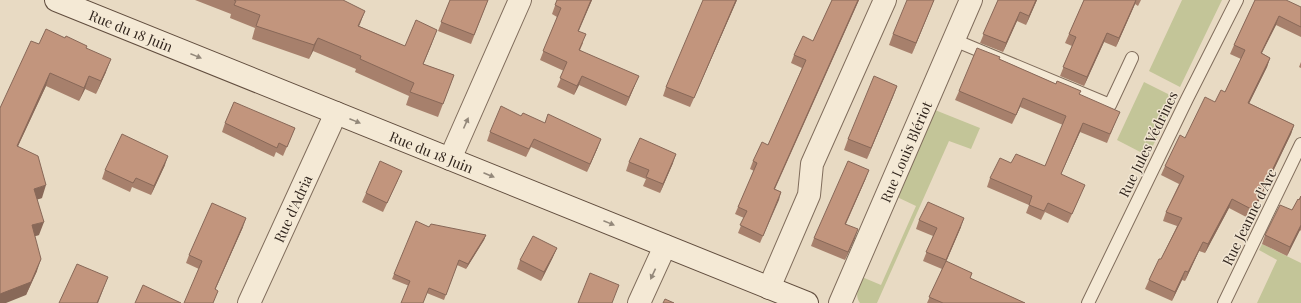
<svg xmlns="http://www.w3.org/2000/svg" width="1301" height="303" font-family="'Playfair Display',serif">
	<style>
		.green { fill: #c3c598 }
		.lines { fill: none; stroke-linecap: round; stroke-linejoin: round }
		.lane-casing { stroke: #806d5c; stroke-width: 14 }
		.street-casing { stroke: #806d5c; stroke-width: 24 }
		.secondary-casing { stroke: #624e3f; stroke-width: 24 }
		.lane { stroke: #f4e9d5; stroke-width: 12 }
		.street { stroke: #f4e9d5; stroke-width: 22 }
		.secondary { stroke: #f4e9d5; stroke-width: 22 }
		.wall { fill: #a7806c }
		.shaded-wall { fill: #886858 }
		.building { fill: #c2957d; stroke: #886858 }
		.oneway { fill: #93887a }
		.labels { text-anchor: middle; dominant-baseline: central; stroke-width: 3; stroke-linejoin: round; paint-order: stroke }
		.street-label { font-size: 14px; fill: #32261e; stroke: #f1e5d2 }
	</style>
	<rect width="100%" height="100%" fill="#e8dac3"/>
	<path class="green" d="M1182 0H1222L1180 87 1149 71Z
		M1144 82 1176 98 1148 156 1117 140Z
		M935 110 980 128 971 149 949 141 877 303H860C854 295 859 286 862 277L881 285 916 206 897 197Z
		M1262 244 1301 263V303H1257L1277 260 1259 250Z"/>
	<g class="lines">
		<defs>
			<path id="lane" d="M954 40 1110 105 1132 58
				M1088 303 1187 99 1237 0
				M1224 303 1301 144"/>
			<g id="street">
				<path d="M450 159 520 0"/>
				<path d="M769 288 809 195 812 164 885 0"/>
				<path id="s1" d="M249 303 336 113"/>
				<path d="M639 303 665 246"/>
				<path id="s2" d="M840 303 971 0"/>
			</g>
			<g id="secondary">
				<path id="s3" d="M56 0 807 303"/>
			</g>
		</defs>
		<use href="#lane" class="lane-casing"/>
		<use href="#street" class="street-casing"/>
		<use href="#secondary" class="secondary-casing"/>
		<use href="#lane" class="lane"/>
		<use href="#street" class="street"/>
		<use href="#secondary" class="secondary"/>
	</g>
	<path class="wall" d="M195 0H343L359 26 405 46 432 43 423 64 454 75 438 117 406 105 409 96 355 72 356 69 313 51 309 59 252 39 255 28 230 18 231 14Z
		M450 0H488L471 44 438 31Z
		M557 0H592L578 31 583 43 580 50 635 85 626 106 579 85 574 95 557 87 564 71 540 60 557 17 552 14Z
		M737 0 690 107 663 96 666 87Z
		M832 0H859L775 189 781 192 760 243 738 233 744 218 735 214 738 207 754 171 750 169 753 161 768 145 802 68 791 63 794 55 813 41Z
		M934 0 912 54 889 45 893 34Z
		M998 0H1037L1026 25 1017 21 1003 52 980 43Z
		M1084 0H1141L1138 6 1135 4 1116 47 1104 42 1084 86 1060 76 1072 46 1065 43 1069 34Z
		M1255 0 1301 7V37L1276 25 1262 53 1270 58 1267 67 1249 103 1294 125 1291 134 1250 219 1229 208 1205 253 1199 251 1185 281 1182 280 1172 301 1145 289 1149 280 1161 259 1177 226 1163 221 1166 212 1179 184 1161 175 1165 166 1185 138 1215 102 1225 92 1241 59 1230 54 1234 45Z
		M39 44 86 48 106 72 96 94 85 89 79 101 46 86 18 146 42 198 37 199 39 235 35 236 37 271 26 295 0 108Z
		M999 59 1056 84 1081 91 1079 94 1116 121 1107 143 1080 132 1061 174 1081 194 1068 223 1045 212 1041 220 1026 213 1029 205 987 187 990 178 1011 163 1045 166 1063 125 1020 107 1012 124 955 100 959 91Z
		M1301 62V68L1299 67Z
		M897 86 867 159 844 150 848 139Z
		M521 116 598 147 587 172 531 147 526 157 487 141 490 132Z
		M225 123 295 128 283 156 276 152 274 157 222 132Z
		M629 162 673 163 660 193 643 186 646 179 626 171Z
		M165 165 151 195 132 187 130 192 102 179 105 170Z
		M866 178 846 224 855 238 845 260 811 246 814 238Z
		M398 180 383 212 362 202 366 193Z
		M1301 196V231L1300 230 1287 256 1262 244 1265 235 1292 210Z
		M919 220 961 227 946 262 972 273 970 278 1025 303H927L942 269 923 261 933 236 916 229Z
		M243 227 215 289 213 303 199 269 186 263 189 255Z
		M429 227 486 235 484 240 466 269 457 265 444 300 392 279 394 274Z
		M557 248 553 257 541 281 517 269 520 260Z"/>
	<path class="shaded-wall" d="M591 0H592L575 40 578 31Z
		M736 0H737L690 107 694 98Z
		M858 0H859L771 197 774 189Z
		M934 0 930 10 912 54 916 43Z
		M1036 0H1037L1026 25 1029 16Z
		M1136 0 1135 4 1116 47 1119 38Z
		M365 11 360 24 353 39 358 26Z
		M1020 12 1017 21 1003 52 1006 43Z
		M1279 16 1276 25 1257 62 1261 53Z
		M437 30 432 43 418 77 423 64Z
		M1107 33 1104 42 1084 86 1087 77Z
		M318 38 313 51 309 59 314 45Z
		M1270 58 1267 67 1245 112 1248 103Z
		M111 59 106 72 96 94 101 81Z
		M50 73 46 86 12 159 17 146Z
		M89 76 85 89 79 101 84 88Z
		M582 76 579 85 574 95 577 86Z
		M639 76 635 85 626 106 629 97Z
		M897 86 893 97 867 159 871 148Z
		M1023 98 1020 107 1012 124 1016 115Z
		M1083 123 1080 132 1057 183 1061 174Z
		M1294 125 1291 134 1250 219 1253 210Z
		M601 139 598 147 587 172 590 164Z
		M676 154 673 163 660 193 663 184Z
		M168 156 165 165 151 195 154 186Z
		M869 170 866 178 842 232 845 224Z
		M46 185 42 198 30 202 34 189Z
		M781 192 779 200 760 243 763 236Z
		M1232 199 1229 208 1205 253 1208 244Z
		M246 218 243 227 212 297 215 289Z
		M964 218 961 227 943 269 946 260Z
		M44 222 39 235 28 238 32 225Z
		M1301 225 1300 230 1287 256 1290 247Z
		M858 229 855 238 845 260 848 252Z
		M486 235 484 240 466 269 468 264Z
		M1203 242 1199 251 1185 281 1188 272Z
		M557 248 553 257 541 281 544 272Z
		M41 259 37 271 26 295 6 303H0V294Z
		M1185 271 1182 280 1172 301 1175 292Z
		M108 277 98 303H97Z"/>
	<path class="building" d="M234 0H343L365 11 358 26 405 46 416 20 437 30 423 64 454 75 443 104 410 92 414 83 360 59 361 56 318 38 314 45 256 26 260 15 234 5 236 1Z
		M450 0H488L474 35 441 22Z
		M557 0H591L578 31 586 34 579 50 639 76 629 97 582 76 577 86 560 78 567 62 543 51 561 8 555 5Z
		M703 0H736L694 98 666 87Z
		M832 0H858L774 189 781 192 763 236 740 225 747 211 738 207 757 163 753 161 762 142 768 145 806 60 794 55 803 36 813 41Z
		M907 0H934L916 43 893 34Z
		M998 0H1036L1029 16 1020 12 1006 43 983 34Z
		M1084 0H1136L1119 38 1107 33 1087 77 1063 67 1076 37 1069 34Z
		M1255 0H1286L1301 7V27L1279 16 1261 53 1270 58 1248 103 1294 125 1253 210 1232 199 1208 244 1203 242 1188 272 1185 271 1175 292 1149 280 1159 259H1161L1182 218 1166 212 1184 176 1165 166 1180 135 1185 138 1205 97 1215 102 1221 90 1225 92 1245 50 1234 45Z
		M46 29 65 38 66 36 87 46 86 48 111 59 101 81 89 76 84 88 50 73 17 146 38 156 46 185 34 189 44 222 32 225 41 259 31 282 0 294V108L31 41 39 44Z
		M977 48 1000 57 999 59 1056 84 1057 81 1081 91 1079 94 1120 112 1110 134 1083 123 1061 174 1085 185 1072 214 1048 203 1044 211 1029 205 1032 196 990 178 1000 158 1011 163 1016 154 1045 166 1066 116 1023 98 1016 115 959 91Z
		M874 76 897 86 871 148 848 139Z
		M234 102 295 128 287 147 279 143 277 148 225 123Z
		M501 106 521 116 523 113 545 123 548 114 601 139 590 164 534 139 529 149 490 132Z
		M122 134 168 156 154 186 136 178 133 183 105 170Z
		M640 138 676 154 663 184 646 177 649 170 629 162Z
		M380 161 402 171 387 203 366 193Z
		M848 161 869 170 845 224 858 229 848 252 814 238Z
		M1301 196V225L1290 247 1265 235 1280 205 1292 210 1298 199 1299 200Z
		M928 202 964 218 946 260 926 252 937 228 919 220Z
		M212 203 246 218 215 289 218 291 213 303H184L202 261 189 255Z
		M416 221 429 227 431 224 486 235 468 264 459 260 446 295 429 288 423 303H401L410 281 394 274Z
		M533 236 557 248 544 272 520 260Z
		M946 261 972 273 970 278 1025 303H943L929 297Z
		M77 264 108 277 97 303H59Z
		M590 273 619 285 612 303H578Z
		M143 285 181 303H135Z
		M665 299 674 303H663Z"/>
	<defs><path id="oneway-solid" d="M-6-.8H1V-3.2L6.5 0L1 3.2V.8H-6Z"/></defs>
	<g class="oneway">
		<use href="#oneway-solid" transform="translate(196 56) rotate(22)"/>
		<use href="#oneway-solid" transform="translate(355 121) rotate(22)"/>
		<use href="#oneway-solid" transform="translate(466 123) rotate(-66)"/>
		<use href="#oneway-solid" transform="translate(489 175) rotate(23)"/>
		<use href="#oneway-solid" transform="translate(609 223) rotate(22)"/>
		<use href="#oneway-solid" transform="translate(653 274) rotate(115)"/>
	</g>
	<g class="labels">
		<g class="street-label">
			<text stroke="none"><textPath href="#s3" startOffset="81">Rue du 18 Juin</textPath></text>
			<text transform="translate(1148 144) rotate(-64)">Rue Jules Védrines</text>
			<text stroke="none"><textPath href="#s3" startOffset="405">Rue du 18 Juin</textPath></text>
			<text stroke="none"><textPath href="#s2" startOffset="165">Rue Louis Blériot</textPath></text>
			<text stroke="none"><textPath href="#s1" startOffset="104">Rue d'Adria</textPath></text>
			<text transform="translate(1249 217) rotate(-64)">Rue Jeanne d'Arc</text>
		</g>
	</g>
</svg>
